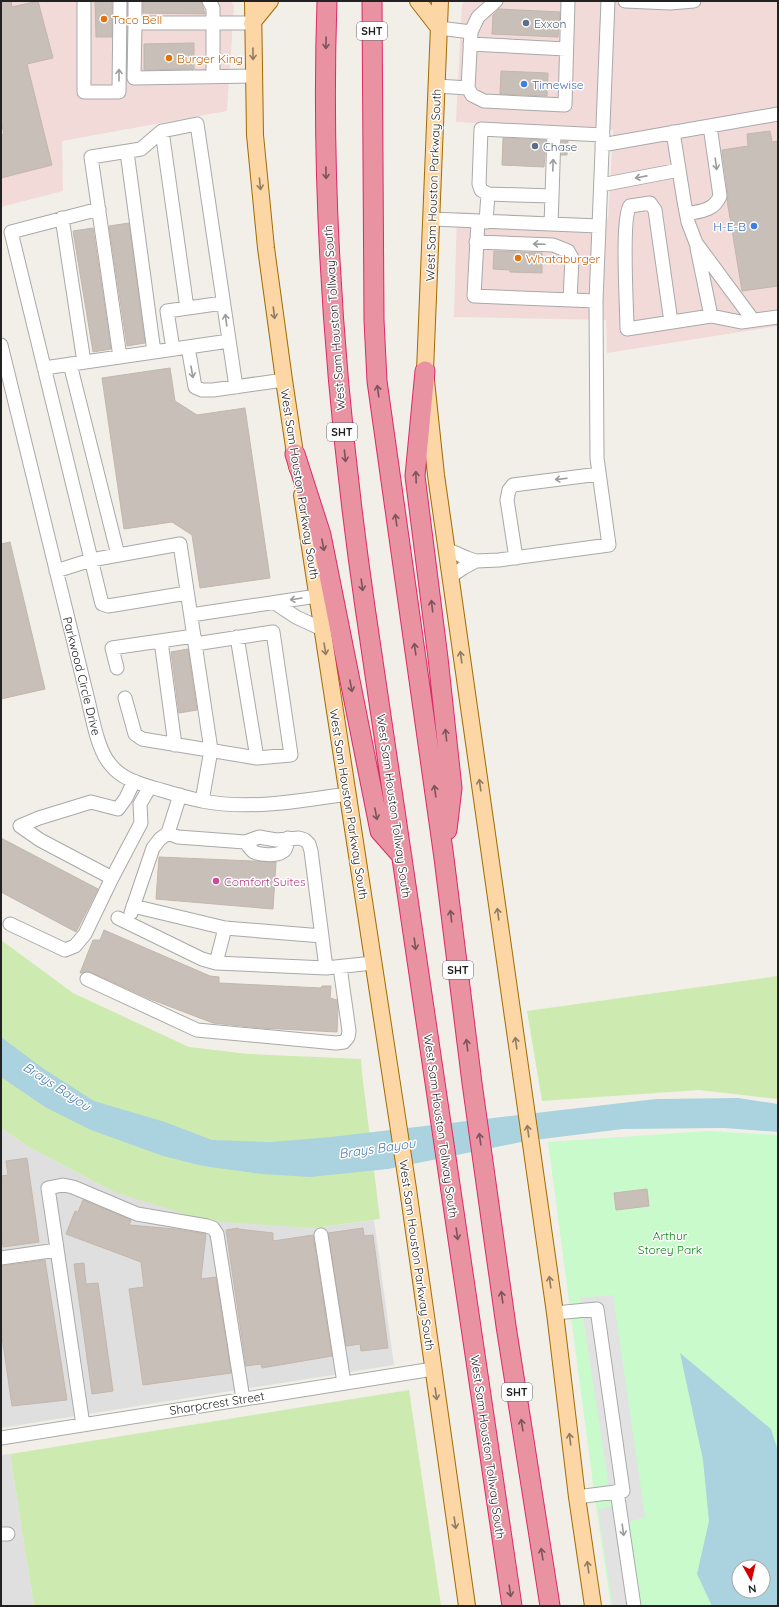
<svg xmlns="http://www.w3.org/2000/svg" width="779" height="1607" font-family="Quicksand,sans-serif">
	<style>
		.residential { fill: #e0dfdf }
		.commercial { fill: #f2dad9 }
		.grass { fill: #cdebb0 }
		.park { fill: #c8facc; fill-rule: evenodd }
		.parking { fill: #e2e2e2 }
		.water { fill: #aad3df; fill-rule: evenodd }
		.building { fill: #c7bfb8; stroke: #c4b6ab }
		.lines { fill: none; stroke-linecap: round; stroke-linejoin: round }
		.minor-casing { stroke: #a9a9a9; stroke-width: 15 }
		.major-casing { stroke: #a06b00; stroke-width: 18 }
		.highway-casing { stroke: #dc2a67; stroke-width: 21 }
		.minor { stroke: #fff; stroke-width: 13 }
		.major { stroke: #fcd6a4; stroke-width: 16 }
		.highway { stroke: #e892a2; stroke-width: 19 }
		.oneway { stroke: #7b545c }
		.oneway2 { stroke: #8f7c63 }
		.oneway3 { stroke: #9c9c9c }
		.food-dot { fill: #e8710a; stroke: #fff; stroke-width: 1.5 }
		.service-dot { fill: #5c6f8a; stroke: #fff; stroke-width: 1.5 }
		.shop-dot { fill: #3f7fe0; stroke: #fff; stroke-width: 1.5 }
		.hotel-dot { fill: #d1479c; stroke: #fff; stroke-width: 1.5 }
		.labels { text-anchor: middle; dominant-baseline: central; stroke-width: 3; stroke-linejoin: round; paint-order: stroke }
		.shield { fill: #fff; stroke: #646464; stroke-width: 1 }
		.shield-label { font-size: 11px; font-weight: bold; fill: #222 }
		.food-label { font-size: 12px; fill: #c56008; stroke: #fff; text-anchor: start }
		.service-label { font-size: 12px; fill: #4e5e75; stroke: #fff; text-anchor: start }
		.shop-label { font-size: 12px; fill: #366cbe; stroke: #fff; text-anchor: start }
		.street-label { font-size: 12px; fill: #222; stroke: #fff }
		.hotel-label { font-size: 12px; fill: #b23c85; stroke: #fff; text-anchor: start }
		.park-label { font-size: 12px; fill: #0c8416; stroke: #fff }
		.water-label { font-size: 13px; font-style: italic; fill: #4a7aab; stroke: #fff }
	</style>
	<rect width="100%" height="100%" fill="#f2efe9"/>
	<path class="residential" d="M1 1128 29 1147 114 1192 315 1228 374 1220 394 1365 1 1428Z
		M10 1454 34 1606H1V1455Z"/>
	<path class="commercial" d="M1 1H231L234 6 227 111 62 141 63 191 1 207Z
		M466 1H778V326L607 353 606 320 454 317 457 212 608 219 613 130 456 122 462 4Z"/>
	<path class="grass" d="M1 940 73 993 189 1047 248 1054 361 1059 362 1073 380 1219 315 1228 208 1221 114 1192 29 1147 1 1128Z
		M778 976V1099L699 1090 542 1101 527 1011Z
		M409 1390 441 1606H34L10 1454Z"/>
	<path class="park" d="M708 1131 778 1135V1606H611L596 1506 548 1142ZM739 1567H763V1591H739Z"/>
	<path class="parking" d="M613 1295 645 1517 622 1524 634 1606H613L598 1510 612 1506 580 1298Z"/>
	<path class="water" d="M1 1037 44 1069 94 1101 165 1122 212 1140 271 1142 331 1137 656 1099 738 1098 778 1104V1132L724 1128 623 1129 526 1141 388 1169 310 1177 262 1174 203 1166 163 1156 91 1130 45 1107 1 1077Z
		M680 1353 771 1429 778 1451V1606H712L697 1574 709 1521 703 1460ZM739 1567H763V1591H739Z"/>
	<path class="building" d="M1 1H11L12 7 38 1 53 58 27 64 52 165 1 178V135L4 134 1 121Z
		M95 1H112V37H96Z
		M143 1H201L205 14 143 13Z
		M499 9 560 12 558 37 492 34 493 15Z
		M194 43V69L144 70V44Z
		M501 71 548 73 547 96 500 94Z
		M770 131 772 142 778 141V286L742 291 727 200 728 195 722 150 748 146 747 134Z
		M503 138 546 140 544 167 502 165Z
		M562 141H568L567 155H561Z
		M129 223 145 343 127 346 109 226Z
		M93 228 111 349 93 352 73 231Z
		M494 251 542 253V273L510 272V270L493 269Z
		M170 368 175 401 197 415 245 408 270 578 200 588 192 535 172 522 124 529 102 378Z
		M10 542 45 689 1 699V544Z
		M188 649 197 710 179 713 171 652Z
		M1 838 98 889 76 932 1 892Z
		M159 857 276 862 273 909 156 899Z
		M104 930 210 976 219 977V983L321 988 322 986H331L330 998 337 1000 338 1008 337 1032 261 1028 213 1023 150 999 90 972 80 973 93 940H100Z
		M27 1158 39 1242 3 1247 1 1233V1176L8 1175 6 1161Z
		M647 1189 649 1206 616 1210 614 1193Z
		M83 1200 131 1220 129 1225 175 1229 206 1234 201 1279 216 1277 231 1373 143 1385 129 1289 144 1287 141 1262 66 1234 75 1211 78 1212Z
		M238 1228V1229L273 1233V1241L313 1235 332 1356 262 1368 261 1364 246 1366 226 1230Z
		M363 1228 364 1236 373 1235 388 1348 361 1351 360 1344 346 1346 328 1233Z
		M45 1260 67 1400 12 1406 1 1330V1266Z
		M84 1263 86 1284 98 1283 113 1391 92 1394 74 1264Z"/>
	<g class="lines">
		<defs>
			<path id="minor" d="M84 1V92H119L120 1
				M135 1V23
				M209 1 213 8V77
				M496 1 478 17 471 32 468 88 472 95 484 101 565 105 568 1
				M625 1 670 3 694 1
				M252 23H135L134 78 253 76
				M439 28 471 32
				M470 44 566 49
				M437 86 468 88
				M162 131 187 308
				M673 132 684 201 688 222 696 243 753 320
				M602 145 778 114
				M127 152 154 352
				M601 185 679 170
				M552 196 554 133
				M99 209 11 232 102 604 108 606 187 593
				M687 214C700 211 714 211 720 196L710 126
				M62 218 84 362
				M431 219 599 226
				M478 221 474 296 596 301
				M486 222 488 194
				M551 224 552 196 488 194 481 190 479 184 481 129 603 135
				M476 242 553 245 568 251 572 258 570 300
				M697 248 711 316
				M671 322 655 210 650 203 630 206C621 218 627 308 627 329L711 316 741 322 778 317
				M229 341 188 347 195 387 202 390H213L284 380
				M1 345 87 696C92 715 97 749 110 764 122 780 143 785 161 790 174 794 188 798 202 801 250 810 300 801 347 794
				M173 349 167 311 223 303
				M120 357 91 157 141 149 162 131 197 124 236 387
				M70 364 118 555
				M44 368 188 347
				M446 549 467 558 476 561 499 560 609 545 597 458 596 301 608 1
				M516 558 507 500 509 490 513 485 599 474
				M56 571 91 560 180 544 211 750 202 801
				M450 577 463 568 476 561
				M275 603 296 617 322 629
				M191 615 317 596
				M237 637 257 758
				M161 641 175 745
				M117 668 112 648 194 636
				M125 698 135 734 142 739 257 758 291 755 273 632 195 644
				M134 781 126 798 118 809 91 802 39 818 20 826 40 840 112 878 141 823 140 804 150 787
				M168 833 178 837 245 842 259 837 276 840 299 838 305 840 309 844 311 851 326 968
				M245 842C248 845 251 850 254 852 260 855 276 856 282 852 287 850 287 843 288 838
				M133 906 225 928 322 936
				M131 913 153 848 160 839 168 833 180 795
				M118 918 202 959 216 963 326 968 373 963
				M10 924 65 950 75 946 85 934 112 878
				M216 963 225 928
				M87 979 197 1030 336 1043 344 1042 348 1037 349 1031 340 967
				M321 1235 344 1383
				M1 1258 57 1250
				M555 1313 597 1309 623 1491 577 1497
				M83 1425 48 1188 63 1185 73 1187 137 1214 207 1226 213 1228 217 1234 243 1399
				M1 1438 433 1369
				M617 1491 634 1606
				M1 1534H8"/>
			<path id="major" d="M253 1 255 135 266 248 284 380 297 467
				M418 1 439 28
				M440 1 425 371 436 475 555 1313 577 1497 593 1606
				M252 23 270 1
				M302 495 408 1189 467 1606"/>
			<path id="highway" d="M327 1C320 204 336 406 365 607L512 1606
				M372 1 374 320 377 381 444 858 472 1083 506 1326 550 1606
				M425 371 415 476 438 658 452 788 447 830
				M295 454 321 535 380 831 402 856"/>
		</defs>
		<use href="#minor" class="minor-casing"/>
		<use href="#major" class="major-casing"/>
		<use href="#highway" class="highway-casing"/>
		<use href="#minor" class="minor"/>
		<use href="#major" class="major"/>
		<use href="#highway" class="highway"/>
	</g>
	<defs><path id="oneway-shaft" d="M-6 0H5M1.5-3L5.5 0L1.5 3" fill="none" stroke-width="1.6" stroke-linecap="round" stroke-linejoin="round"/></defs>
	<g class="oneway">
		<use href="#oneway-shaft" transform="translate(326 43) rotate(91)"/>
		<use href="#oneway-shaft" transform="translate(326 173) rotate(89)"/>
		<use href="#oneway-shaft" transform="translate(378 391) rotate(-98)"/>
		<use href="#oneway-shaft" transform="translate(345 456) rotate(84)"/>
		<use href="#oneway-shaft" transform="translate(416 477) rotate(-92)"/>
		<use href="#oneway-shaft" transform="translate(396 520) rotate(-98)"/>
		<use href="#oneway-shaft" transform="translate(323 545) rotate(79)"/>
		<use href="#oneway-shaft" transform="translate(362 585) rotate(82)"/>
		<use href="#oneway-shaft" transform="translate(432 606) rotate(-97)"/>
		<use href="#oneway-shaft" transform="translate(415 649) rotate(-98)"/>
		<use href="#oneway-shaft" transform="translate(351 686) rotate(79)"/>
		<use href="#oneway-shaft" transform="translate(446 735) rotate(-96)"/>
		<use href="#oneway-shaft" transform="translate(435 791) rotate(-98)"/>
		<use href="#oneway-shaft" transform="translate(376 814) rotate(79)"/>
		<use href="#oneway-shaft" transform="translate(451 916) rotate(-97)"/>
		<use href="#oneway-shaft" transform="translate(415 944) rotate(82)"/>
		<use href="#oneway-shaft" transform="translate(467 1045) rotate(-97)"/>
		<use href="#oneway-shaft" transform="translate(480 1139) rotate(-98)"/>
		<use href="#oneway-shaft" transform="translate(457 1234) rotate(82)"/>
		<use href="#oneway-shaft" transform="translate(502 1297) rotate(-98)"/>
		<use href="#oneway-shaft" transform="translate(522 1425) rotate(-99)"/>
		<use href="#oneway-shaft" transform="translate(542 1554) rotate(-99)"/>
		<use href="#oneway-shaft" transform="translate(510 1591) rotate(82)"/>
	</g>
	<g class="oneway2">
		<use href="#oneway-shaft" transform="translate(253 54) rotate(89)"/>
		<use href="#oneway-shaft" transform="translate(260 184) rotate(84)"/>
		<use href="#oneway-shaft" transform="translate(274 313) rotate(83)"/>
		<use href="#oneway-shaft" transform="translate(325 649) rotate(81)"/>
		<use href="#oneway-shaft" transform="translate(461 657) rotate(-98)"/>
		<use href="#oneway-shaft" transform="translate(480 785) rotate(-98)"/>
		<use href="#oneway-shaft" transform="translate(498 914) rotate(-98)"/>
		<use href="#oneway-shaft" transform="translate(516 1043) rotate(-98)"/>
		<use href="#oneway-shaft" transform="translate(528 1131) rotate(-98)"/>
		<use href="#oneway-shaft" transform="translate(550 1282) rotate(-98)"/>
		<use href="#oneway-shaft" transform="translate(436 1394) rotate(82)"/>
		<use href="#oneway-shaft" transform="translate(570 1439) rotate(-97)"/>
		<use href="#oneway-shaft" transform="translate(455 1523) rotate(82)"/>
		<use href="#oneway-shaft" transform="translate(588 1567) rotate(-98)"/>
	</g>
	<g class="oneway3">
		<use href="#oneway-shaft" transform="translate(119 75) rotate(-90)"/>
		<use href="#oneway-shaft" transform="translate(716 164) rotate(82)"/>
		<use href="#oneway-shaft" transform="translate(553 165) rotate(-88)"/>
		<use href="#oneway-shaft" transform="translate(641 177) rotate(169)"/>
		<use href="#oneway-shaft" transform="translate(539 244) rotate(-178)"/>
		<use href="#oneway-shaft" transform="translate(226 320) rotate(-98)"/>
		<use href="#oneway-shaft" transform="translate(192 372) rotate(80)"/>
		<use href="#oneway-shaft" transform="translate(561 479) rotate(173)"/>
		<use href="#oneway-shaft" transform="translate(296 599) rotate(171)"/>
		<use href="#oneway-shaft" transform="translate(623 1530) rotate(82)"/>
	</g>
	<g class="food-dot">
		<circle cx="104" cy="19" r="4"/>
		<circle cx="169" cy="58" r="4"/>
		<circle cx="518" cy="258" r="4"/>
	</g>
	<g class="service-dot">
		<circle cx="526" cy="23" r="4"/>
		<circle cx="535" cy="146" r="4"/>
	</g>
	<g class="shop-dot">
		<circle cx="524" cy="84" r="4"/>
		<circle cx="754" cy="226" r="4"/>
	</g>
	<circle class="hotel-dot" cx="216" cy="881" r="4"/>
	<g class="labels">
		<g class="shield">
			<rect x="357" y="22" width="30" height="18" rx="3"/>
			<rect x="327" y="423" width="30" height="18" rx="3"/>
			<rect x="443" y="961" width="30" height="18" rx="3"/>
			<rect x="502" y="1383" width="30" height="18" rx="3"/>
		</g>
		<g class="shield-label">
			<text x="372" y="31">SHT</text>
			<text x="342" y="432">SHT</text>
			<text x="458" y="970">SHT</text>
			<text x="517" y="1392">SHT</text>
		</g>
		<g class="food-label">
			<text x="112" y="19">Taco Bell</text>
			<text x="177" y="58">Burger King</text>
			<text x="526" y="258">Whataburger</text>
		</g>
		<g class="service-label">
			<text x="534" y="23">Exxon</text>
			<text x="543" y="146">Chase</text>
		</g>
		<g class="shop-label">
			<text x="532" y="84">Timewise</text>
			<text x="746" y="226" text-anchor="end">H-E-B</text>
		</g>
		<g class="street-label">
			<text transform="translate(433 185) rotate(-88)">West Sam Houston Parkway South</text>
			<text transform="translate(334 318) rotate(-94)">West Sam Houston Tollway South</text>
			<text transform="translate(300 484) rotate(81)">West Sam Houston Parkway South</text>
			<text transform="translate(82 676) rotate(76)">Parkwood Circle Drive</text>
			<text transform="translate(349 804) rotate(81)">West Sam Houston Parkway South</text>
			<text transform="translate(394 806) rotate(82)">West Sam Houston Tollway South</text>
			<text transform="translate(441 1126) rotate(82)">West Sam Houston Tollway South</text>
			<text transform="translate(417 1255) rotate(82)">West Sam Houston Parkway South</text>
			<text transform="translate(217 1403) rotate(-9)">Sharpcrest Street</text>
			<text transform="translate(488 1447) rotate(82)">West Sam Houston Tollway South</text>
		</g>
		<g class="hotel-label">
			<text x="224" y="881">Comfort Suites</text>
		</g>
		<g class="park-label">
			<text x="670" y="1235">Arthur<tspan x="670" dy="14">Storey Park</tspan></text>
		</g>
		<g class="water-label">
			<text transform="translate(57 1086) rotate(33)">Brays Bayou</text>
			<text transform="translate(377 1148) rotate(-8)">Brays Bayou</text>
		</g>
	</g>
	<rect width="779" height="1607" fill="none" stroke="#222222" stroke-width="4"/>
	<g transform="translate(751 1579) rotate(172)"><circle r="19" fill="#ffffff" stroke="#a7a7a7"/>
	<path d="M0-3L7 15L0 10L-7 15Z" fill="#d40000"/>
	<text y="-6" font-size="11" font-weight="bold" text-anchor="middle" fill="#222222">N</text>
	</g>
</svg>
